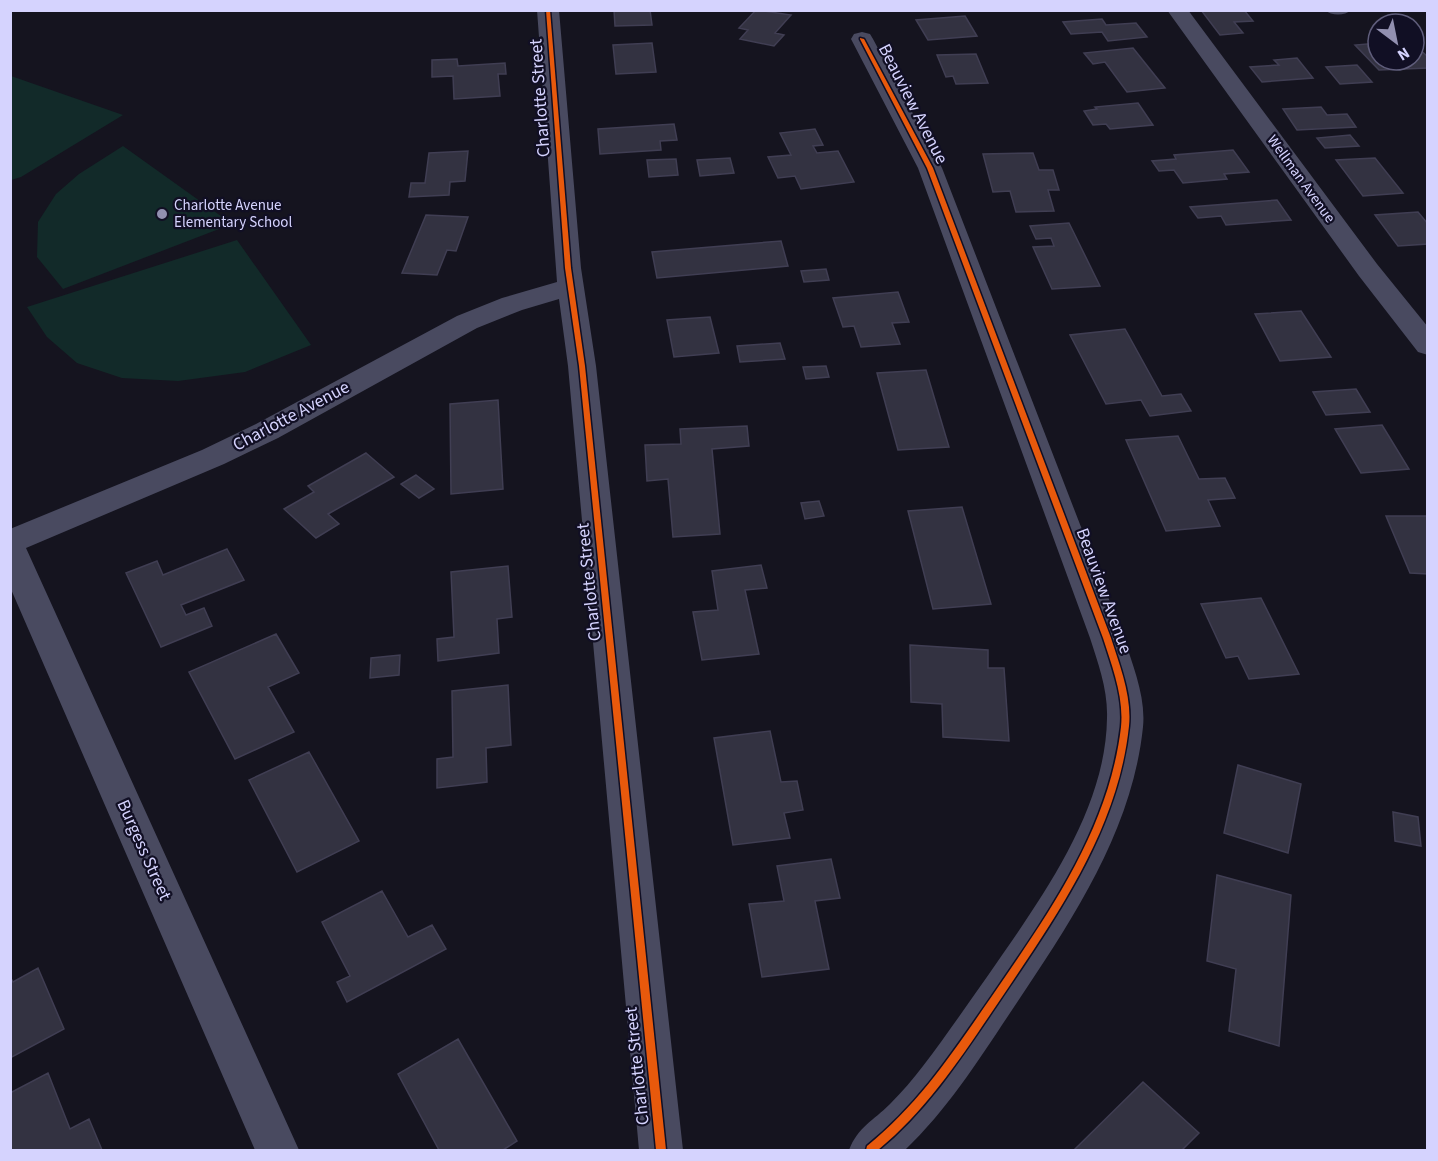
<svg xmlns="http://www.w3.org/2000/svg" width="1438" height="1161" font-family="'Source Sans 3',sans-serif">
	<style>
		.green { fill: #122a29 }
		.building { fill: #333241; stroke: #403e53; stroke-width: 1.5 }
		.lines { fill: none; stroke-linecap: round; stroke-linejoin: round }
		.lane { fill: #494a60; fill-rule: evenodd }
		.street { fill: #494a60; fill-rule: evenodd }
		.cycleway-casing { stroke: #110f24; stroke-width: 3 }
		.cycleway { fill: #e8590c; fill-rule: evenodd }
		.poi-dot { fill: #9290b0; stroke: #110f24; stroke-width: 2 }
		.labels { text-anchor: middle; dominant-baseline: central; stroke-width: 4.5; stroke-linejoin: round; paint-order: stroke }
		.far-street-label { font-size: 15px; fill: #d5d3fe; stroke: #110f24 }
		.far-poi-label { font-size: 15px; fill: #d5d3fe; stroke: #110f24; text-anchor: start }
		.street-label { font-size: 18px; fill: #d5d3fe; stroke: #110f24 }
	</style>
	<rect width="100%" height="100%" fill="#15141f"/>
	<path class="green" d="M10 76H11L123 115 21 177 11 180Z
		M123 146 232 224 63 289 37 257 38 222 56 194 79 174Z
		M237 240 311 345 245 372 178 381 122 378 77 363 47 337 27 307Z"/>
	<path class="building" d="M614 10H650L652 25 615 26Z
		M756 10 791 15 775 33 784 35 774 46 740 39 748 30 739 28Z
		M1201 10H1244L1253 21 1234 22 1243 33 1220 35Z
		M965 16 977 36 928 40 916 20Z
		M1102 19 1106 25 1136 23 1147 37 1108 41 1102 32 1071 34 1063 22Z
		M652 43 656 72 616 74 613 45Z
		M1378 43V60H1414V44L1428 57V68L1379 70 1355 45Z
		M1133 48 1165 88 1127 92 1105 62 1093 64 1084 53Z
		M976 54 988 83 956 84 953 76 946 77 937 55Z
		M1297 58 1313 78 1262 82 1250 67 1279 65 1274 60Z
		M457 59 458 66 505 63 506 74H498L500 96 454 99 453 76 432 77V60Z
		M1357 65 1372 82 1340 84 1326 67Z
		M1138 103 1153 125 1110 129 1106 124 1093 125 1084 111 1097 109 1095 107Z
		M1321 107 1327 115 1347 114 1356 127 1297 130 1283 109Z
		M674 124 677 140 660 141 661 150 600 154 598 129Z
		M815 129 823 145 813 146 817 153 838 151 854 182 801 189 795 176 778 178 768 157 791 155 780 133Z
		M1350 135 1359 146 1325 148 1317 138Z
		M1233 150 1249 172 1224 174 1227 179 1183 183 1174 170 1159 171 1152 161 1176 159 1174 155Z
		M468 151 465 181 450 182 449 195 409 197 411 183H425L429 153Z
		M1033 153 1039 170H1053L1059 190H1048L1054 211 1016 212 1010 191 993 192 983 154Z
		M730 158 734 173 700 176 697 160Z
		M1375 158 1403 193 1363 196 1336 160Z
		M676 159 678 175 649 177 647 160Z
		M1277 200 1291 220 1226 225 1221 216 1198 218 1190 207Z
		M1418 212 1428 224V244L1398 246 1375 215Z
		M426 215 468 217 456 251 447 250 437 275 402 273Z
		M1069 223 1100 286 1052 289 1033 247 1054 246 1051 238 1036 239 1030 226Z
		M781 241 788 266 657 278 652 252Z
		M826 269 829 280 804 282 801 271Z
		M898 292 909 322 892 323 900 344 861 347 854 326 843 327 833 298Z
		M1301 311 1331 357 1280 361 1255 314Z
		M710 317 719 353 674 357 667 320Z
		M1125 329 1162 396 1181 394 1191 411 1150 416 1141 400 1106 404 1070 335Z
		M780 343 785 359 740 362 737 346Z
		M826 366 829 377 806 379 803 367Z
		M926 370 949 447 898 450 877 373Z
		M1356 389 1370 412 1326 415 1313 392Z
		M498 400 503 489 451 494 450 404Z
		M1382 425 1409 469 1361 473 1335 429Z
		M747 426 749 446 712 449 720 534 673 537 668 479 647 481 645 445 681 444 680 429Z
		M1178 436 1199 479 1225 478 1235 498 1208 500 1220 526 1166 531 1126 440Z
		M366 453 394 477 328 514 339 524 316 538 284 509 314 492 308 486Z
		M416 475 434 489 419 498 401 484Z
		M819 501 824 516 805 519 801 503Z
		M962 507 991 604 933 609 908 511Z
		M1386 516H1428V574L1410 573Z
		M227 549 244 580 181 605 186 615 204 608 212 626 161 647 126 573 157 561 163 575Z
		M761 565 767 588 745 590 759 654 702 660 693 612 718 610 712 571Z
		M508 566 512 617 497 619 499 653 438 661 437 639 454 637 451 572Z
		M1261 598 1299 674 1249 679 1238 656 1226 658 1201 604Z
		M276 634 299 673 268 687 294 732 235 759 189 672Z
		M910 645 988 650V668H1004L1009 741 943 737 942 704 911 702Z
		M400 655 399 675 370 678 371 658Z
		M508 685 511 745 486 748 487 782 437 788V759L453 757 452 691Z
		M770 731 781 782 797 781 803 810 784 813 790 838 733 845 714 738Z
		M309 752 359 841 297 872 249 780Z
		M1238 765 1301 784 1288 853 1224 833Z
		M1393 812 1418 817 1421 846 1395 841Z
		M831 859 840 898 815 901 829 969 762 977 749 904 784 901 777 866Z
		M1217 875 1291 895 1279 1046 1229 1031 1236 969 1207 961Z
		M382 891 408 937 432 925 446 949 347 1002 337 982 350 976 322 922Z
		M38 968 64 1029 10 1058V977L13 982Z
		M458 1039 517 1141 503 1150H439L398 1074Z
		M48 1073 70 1129 89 1119 102 1150H10V1093Z
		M1143 1082 1199 1133 1182 1150H1074Z"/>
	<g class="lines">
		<path class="lane" d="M1325 10H1351C1345 16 1331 16 1325 10Z"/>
		<path class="street" d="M537 10H559L581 268 596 366 683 1150H639L568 366 559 299 522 310 477 328 278 438 224 464 26 548 299 1150H255L10 587V529L202 450 256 424 457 316 502 298 557 282Z
			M1167 10H1188L1377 264 1428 327V355L1418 352 1359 276Z
			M862 32 870 34 873 39 942 168 1124 638C1133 666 1146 697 1143 727 1132 834 1068 926 1010 1013 978 1061 947 1110 905 1150H849C858 1127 873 1121 890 1104 902 1092 913 1079 923 1066 946 1036 967 1005 989 974 1040 900 1106 811 1107 718 1108 690 1098 663 1090 638L918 168 851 39 854 34Z"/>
		<defs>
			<path id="cycleway" d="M546 10H550L571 268 585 366 666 1150H656L579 366 565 268Z
				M860 38 864 39 933 168 1111 638C1120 666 1132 697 1129 726 1118 831 1055 918 998 1003 962 1056 928 1109 878 1150H866L867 1146C921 1102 953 1052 992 996 1049 913 1109 829 1121 727 1124 697 1112 666 1103 638L927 168 860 39Z"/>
		</defs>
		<use href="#cycleway" class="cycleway-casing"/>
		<use href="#cycleway" class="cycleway"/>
	</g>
	<circle class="poi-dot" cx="162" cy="214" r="6"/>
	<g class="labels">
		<g class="far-street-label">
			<text transform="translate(1301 179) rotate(54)">Wellman Avenue</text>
		</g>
		<g class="far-poi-label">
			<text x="174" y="205">Charlotte Avenue<tspan x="174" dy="17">Elementary School</tspan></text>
		</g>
		<g class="street-label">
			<text transform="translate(540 98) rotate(-94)">Charlotte Street</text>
			<text transform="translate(913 104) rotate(63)">Beauview Avenue</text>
			<text transform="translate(291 416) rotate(-28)">Charlotte Avenue</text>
			<text transform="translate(589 582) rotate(-96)">Charlotte Street</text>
			<text transform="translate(1104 591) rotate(70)">Beauview Avenue</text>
			<text transform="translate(144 850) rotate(66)">Burgess Street</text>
			<text transform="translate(637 1066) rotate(-96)">Charlotte Street</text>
		</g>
	</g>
	<rect width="1438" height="1161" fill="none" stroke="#d5d3fe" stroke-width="24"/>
	<g transform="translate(1396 42) rotate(148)"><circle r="28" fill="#110f24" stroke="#5f5d7b" stroke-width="1.5"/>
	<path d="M0-4.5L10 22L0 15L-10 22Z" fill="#9290b0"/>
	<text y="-9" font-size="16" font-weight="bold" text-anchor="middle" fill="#d5d3fe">N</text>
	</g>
</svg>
